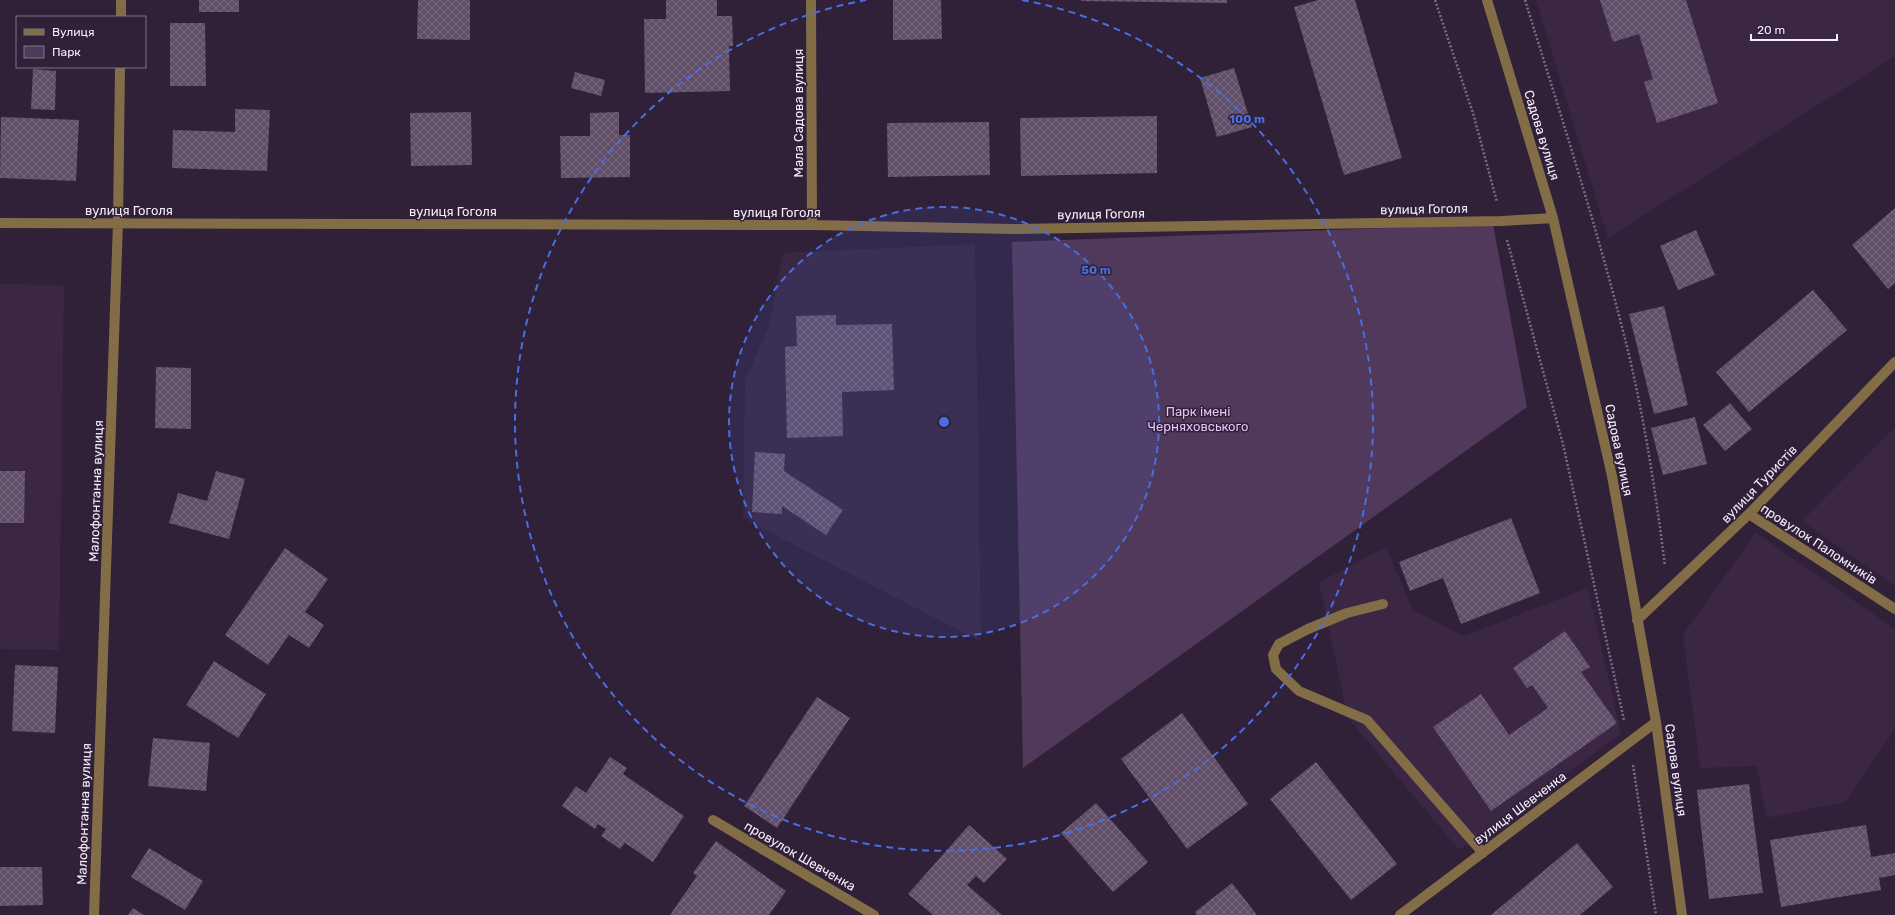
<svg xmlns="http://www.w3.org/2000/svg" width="1895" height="915" font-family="Rubik,sans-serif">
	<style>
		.built { fill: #3b2744 }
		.park { fill: #50395b }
		.building { fill: url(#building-cross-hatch) }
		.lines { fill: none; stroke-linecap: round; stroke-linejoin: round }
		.path { stroke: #7b6d82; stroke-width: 2.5; stroke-dasharray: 2 2; stroke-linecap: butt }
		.minor { stroke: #836d47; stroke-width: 10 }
		.ring { fill: none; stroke: #496edf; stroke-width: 2; stroke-dasharray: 7 5 }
		.labels { text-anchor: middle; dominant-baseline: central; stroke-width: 3; stroke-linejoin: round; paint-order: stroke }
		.street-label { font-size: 13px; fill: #f7edfd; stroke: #302038 }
		.park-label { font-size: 13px; fill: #e6c1f8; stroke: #302038 }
		.centre { fill: #496edf; stroke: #302038; stroke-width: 2 }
		.ring-label { font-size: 12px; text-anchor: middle; font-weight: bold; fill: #496edf; stroke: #302038; stroke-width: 3; stroke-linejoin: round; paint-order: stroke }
	</style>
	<defs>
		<pattern id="building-cross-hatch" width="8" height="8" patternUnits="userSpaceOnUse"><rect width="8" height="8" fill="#614f69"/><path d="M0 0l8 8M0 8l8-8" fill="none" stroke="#78697f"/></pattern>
	</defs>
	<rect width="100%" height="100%" fill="#302038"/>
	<path class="built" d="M1536 0H1895V56L1608 238Z
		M975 244 981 642 743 518 745 380 769 327 783 253Z
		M0 284 64 285 59 650 0 649Z
		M1895 427V586L1802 521Z
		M1756 533 1895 629V729L1845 802 1766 818 1757 766 1700 768 1683 634Z
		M1386 547 1413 610 1464 636 1588 588 1621 734 1459 850 1348 718 1319 582Z"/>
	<path class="park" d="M1493 224 1527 407 1023 768 1012 242Z"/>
	<path class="building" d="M199 0H239V12H199Z
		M418 0H470V40L417 39Z
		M666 0H717V16H732L733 46H729L730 91 645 93 644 19H666Z
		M893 0H941L942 39 893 40Z
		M1081 0H1227V3L1081 1Z
		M1318 0H1355L1402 158 1344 175 1294 7Z
		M1600 0H1686L1718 103 1657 123 1644 82 1653 79 1639 34 1613 42Z
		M170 23H205L206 86H170Z
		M1234 68 1252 127 1217 137 1200 78Z
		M33 69 56 71 55 110 31 109Z
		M575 72 605 80 601 96 571 88Z
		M235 109 270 110 267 171 172 168 173 130 235 132Z
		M471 112 472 165 411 166 410 113Z
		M619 112V135H630V177L561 178 560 136H590V113Z
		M1157 116V173L1021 176 1020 118Z
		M1 117 79 120 76 181 0 178Z
		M989 122 990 175 888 177 887 123Z
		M1895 208V283L1888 289 1852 245Z
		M1696 230 1715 275 1678 290 1660 246Z
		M1813 290 1847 330 1749 412 1716 372Z
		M1664 306 1688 405 1654 414 1629 314Z
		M836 315V325L892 324 894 390 842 392 843 436 787 438 785 347 797 346 796 316Z
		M156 367 191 368V429L155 428Z
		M1730 403 1752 429 1725 451 1703 425Z
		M1695 417 1707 464 1663 475 1651 428Z
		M755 452 785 454 784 471 843 510 826 535 782 506V514L752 512Z
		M0 471H25L24 523H0Z
		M216 471 245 479 229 539 169 523 178 493 207 501Z
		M1511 518 1540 593 1461 624 1443 578 1410 591 1399 562Z
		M285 548 328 579 305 612 324 625 309 648 289 635 268 665 225 635Z
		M1565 631 1590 667 1581 672 1617 723 1491 811 1433 727 1481 694 1509 735 1548 708 1532 685 1527 688 1513 668Z
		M214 661 266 694 238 738 186 705Z
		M15 665 58 667 55 733 12 731Z
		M817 697 850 718 777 828 744 806Z
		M1182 713 1248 804 1187 849 1121 759Z
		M153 738 210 743 206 791 148 786Z
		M610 757 627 768 623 774 684 816 653 862 625 843 620 849 601 836 606 829 598 824 595 829 562 806 576 786 586 793Z
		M1316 762 1397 864 1351 900 1270 799Z
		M1749 784 1763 893 1709 899 1697 790Z
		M1096 803 1148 862 1113 892 1061 833Z
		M969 825 1007 859 984 883 976 876 967 885 1002 915H933L908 894Z
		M1866 825 1871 857 1895 853V875L1879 878 1881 890 1781 907 1770 840Z
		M716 841 786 891 769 915H670L697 876 693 873Z
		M1577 843 1613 887 1580 915H1491Z
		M149 848 203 881 185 910 131 877Z
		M0 867H42L43 905 0 906Z
		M1232 883 1257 915H1197L1195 912Z
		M133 908 144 915H128Z"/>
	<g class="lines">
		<path class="path" d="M1435 0 1473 113 1497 202
			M1525 0C1561 116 1599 233 1628 351 1645 422 1656 494 1665 566
			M1507 240 1563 444 1624 720
			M1633 765 1656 915"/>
		<path class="minor" d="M811 0 812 225
			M1487 0 1553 218 1612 476 1656 722 1682 915
			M121 17V0
			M0 223 812 225 1012 229 1502 221 1553 218
			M1749 514 1895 609
			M1383 604 1347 613 1308 629 1279 644 1273 655 1276 669 1299 691 1367 720 1483 853
			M1637 620 1749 514 1895 362
			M713 820 874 915
			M94 915 118 222 120 67
			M1400 915 1656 722"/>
	</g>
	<circle cx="944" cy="422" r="215" fill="#496edf" fill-opacity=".12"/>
	<g class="ring">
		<circle cx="944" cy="422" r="215"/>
		<path d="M1022 0A429 429 0 1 1 866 0"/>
	</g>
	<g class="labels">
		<g class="street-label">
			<text transform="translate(798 113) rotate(-90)">Мала Садова вулиця</text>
			<text transform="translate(1542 135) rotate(73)">Садова вулиця</text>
			<text transform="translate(1424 209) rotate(-1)">вулиця Гоголя</text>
			<text x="129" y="210">вулиця Гоголя</text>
			<text x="453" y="211">вулиця Гоголя</text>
			<text x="777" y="212">вулиця Гоголя</text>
			<text transform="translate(1101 214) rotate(-1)">вулиця Гоголя</text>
			<text transform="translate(1619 450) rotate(78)">Садова вулиця</text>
			<text transform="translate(1759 484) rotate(-46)">вулиця Туристів</text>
			<text transform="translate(96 491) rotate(-88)">Малофонтанна вулиця</text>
			<text transform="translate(1819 544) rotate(33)">провулок Паломників</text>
			<text transform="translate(1676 770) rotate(82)">Садова вулиця</text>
			<text transform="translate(1520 808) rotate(-37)">вулиця Шевченка</text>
			<text transform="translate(84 814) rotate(-88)">Малофонтанна вулиця</text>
			<text transform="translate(800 856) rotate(30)">провулок Шевченка</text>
		</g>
		<g class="park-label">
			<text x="1198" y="411">Парк імені<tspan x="1198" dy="15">Черняховського</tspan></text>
		</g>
	</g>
	<circle cx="944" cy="422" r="6" class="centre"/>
	<g class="ring-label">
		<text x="1247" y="123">100 m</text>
		<text x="1096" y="274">50 m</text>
	</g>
	<rect x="16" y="16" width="130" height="52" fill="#302038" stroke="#807287"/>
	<rect x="24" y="29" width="20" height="6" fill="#836d47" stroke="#807287"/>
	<text x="52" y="36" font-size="12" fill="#f7edfd">Вулиця</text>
	<rect x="24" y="46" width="20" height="12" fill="#50395b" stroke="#807287"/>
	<text x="52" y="56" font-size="12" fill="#f7edfd">Парк</text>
	<path d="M1751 34v6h86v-6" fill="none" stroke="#f7edfd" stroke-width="2"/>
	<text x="1757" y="34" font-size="12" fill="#f7edfd" stroke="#302038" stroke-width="3" paint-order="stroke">20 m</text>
</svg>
